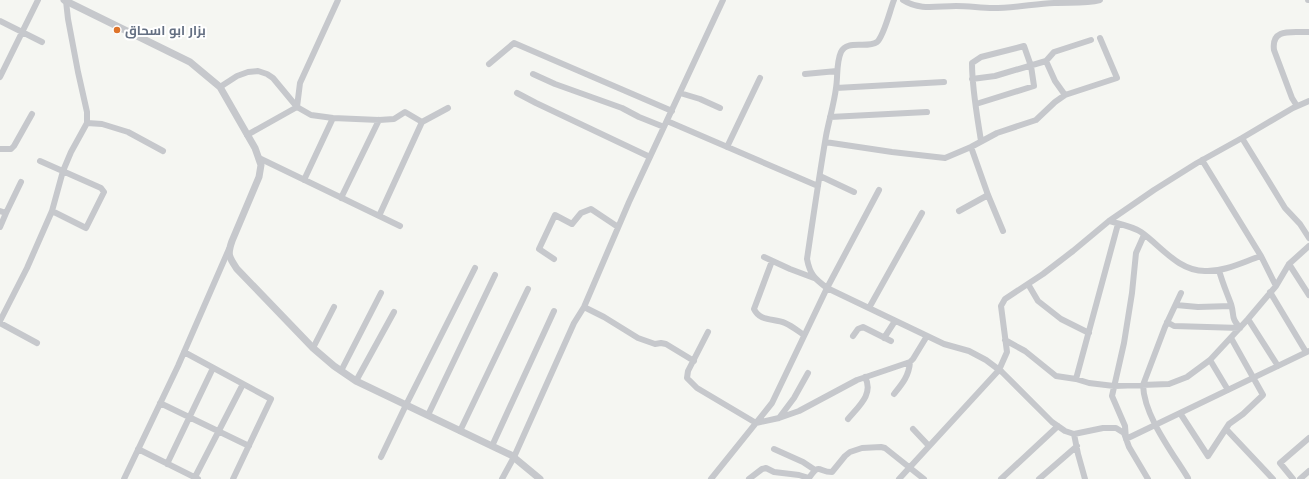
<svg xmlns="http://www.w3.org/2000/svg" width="1309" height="479" font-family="Montserrat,Cairo,sans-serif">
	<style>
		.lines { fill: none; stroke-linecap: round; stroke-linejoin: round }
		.minor { stroke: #c6c8cc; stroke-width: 6 }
		.tertiary { stroke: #c6c8cc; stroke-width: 7 }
		.poi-dot { fill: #de742a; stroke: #fff; stroke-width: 1.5 }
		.labels { text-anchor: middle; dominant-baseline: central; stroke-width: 4; stroke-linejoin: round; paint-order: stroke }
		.poi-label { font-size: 13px; font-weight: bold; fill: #657083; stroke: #fff; text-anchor: start }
	</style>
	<rect width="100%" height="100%" fill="#f5f6f2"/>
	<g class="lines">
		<path class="minor" d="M894 0C890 10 884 36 877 42 867 49 847 39 841 52 836 63 838 77 836 88 834 104 829 120 826 136 819 177 813 218 807 259 810 275 815 279 827 288L944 344 969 351 986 360 1002 372 1052 422 1065 431 1074 434 1103 428H1116L1124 433 1129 447 1148 479
			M903 0C920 11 937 6 956 6 969 6 981 8 993 8 1014 8 1034 4 1054 3 1070 2 1085 4 1100 0
			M1308 0H1309
			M0 21 42 42
			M1046 61 1054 52 1091 40
			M489 64 514 43 672 111
			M533 74 555 84 622 108 639 117 664 127
			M805 74 837 71
			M0 77 38 0
			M220 87 237 76 248 72 258 71 267 74 273 78 297 107 311 115 333 118 379 120 394 119 405 112 422 122
			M836 88 944 82
			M517 93 536 103 650 157
			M680 93 700 99 720 108
			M1065 95 1117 78 1100 38
			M976 104 1034 86 1031 66 1024 46 981 57 972 63C972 89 977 115 981 141
			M1297 106 1292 98 1274 50C1271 27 1293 33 1309 32
			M830 117 927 112
			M667 121 818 186
			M87 123 102 124 128 132 163 151
			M247 135 297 107 300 83 338 0
			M1242 138 1293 108 1309 101
			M825 142 892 152 945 158 971 147 997 133 1036 120 1055 102 1065 95 1055 81 1046 61 995 76 972 79
			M727 147 760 78
			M971 147 988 195 1003 231
			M0 149H11L14 146 32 114
			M259 158 400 226
			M1202 160 1261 256 1276 286
			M40 161 101 188 104 192 86 228 52 211
			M820 176 854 192
			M304 180 333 118
			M341 198 379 120
			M0 211 6 213 21 182
			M959 211 988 195
			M379 216 422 122 448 108
			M1109 221C1119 224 1132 226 1141 232 1161 246 1178 271 1205 271 1224 272 1243 262 1261 256
			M0 227 6 213
			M1144 235 1136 253 1132 293 1124 343 1112 396 1125 426 1126 439 1309 351
			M764 257 790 269 814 278
			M554 259 539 249 555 215 572 224 581 213 591 209 618 227
			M772 261 754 309C760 322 774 318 785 323 792 326 798 331 804 335
			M1289 264 1309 295
			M1219 270C1222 282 1227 293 1231 304 1235 317 1230 316 1240 328
			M1028 284 1038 301 1061 319 1089 333
			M1270 292 1306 352
			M1181 293 1165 327 1143 385C1144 416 1172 452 1188 478
			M1176 305 1198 307 1231 306
			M584 307 604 317 638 338 655 344 661 343 666 344 694 361
			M869 308 922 213
			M1248 319 1278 366
			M0 321 27 268 52 211 63 171 71 152 87 123V112L78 72 68 19 66 1
			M1167 322 1174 326 1240 328
			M0 323 37 343
			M708 332 688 371 687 378 697 388 756 423 779 418 799 411 857 380 910 362 913 359 927 336
			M853 336 858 329 863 327 891 341
			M884 338 895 321
			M1005 340 1025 351 1056 376 1076 379 1089 383 1114 386 1169 384 1187 377 1210 360 1248 319 1276 286 1289 264 1309 246
			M313 348 334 307
			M184 352 271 399 233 479
			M1210 360 1228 390
			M341 371 381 293
			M1076 379 1118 224
			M356 381 394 312
			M894 394C902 384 909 376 910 362
			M160 403 249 446
			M1180 413 1208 456 1229 424 1243 414 1263 395 1231 338
			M428 415 495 275
			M779 418 794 398 808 373
			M848 419C859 406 874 394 865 377
			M913 429 929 446
			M1226 429 1273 479
			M460 431 528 289
			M1074 434 1078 454 1085 479
			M492 446 554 311
			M138 449 198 479
			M774 449 803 462 815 470
			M381 457 406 405 475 268
			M167 464 213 368
			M195 477 243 384
			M124 479 178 366 229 249
			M502 479 514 457 574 323 584 307 629 202 723 0
			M711 479 772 403 827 288 879 190
			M749 479 762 469 766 468 774 472 799 475 809 478C820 462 818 472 832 472L845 456 850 452 862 448 881 447 885 448 924 479
			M899 479 999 370 1007 352 1001 306 1005 299 1043 274 1073 251 1109 221 1154 190 1197 163 1242 138 1285 208 1300 224 1309 238
			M1001 479 1058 426
			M1039 479 1077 446
			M1293 479 1280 463 1309 438
			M1300 479 1309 471"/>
		<path class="tertiary" d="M64 0 190 62 220 87 255 148 261 165 259 177 232 241C227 255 229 257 237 269L313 348 334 366 356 381 511 455 540 479"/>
	</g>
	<circle class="poi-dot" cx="117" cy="30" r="4"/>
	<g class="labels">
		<g class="poi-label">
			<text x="125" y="30">بزار ابو اسحاق</text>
		</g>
	</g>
</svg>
